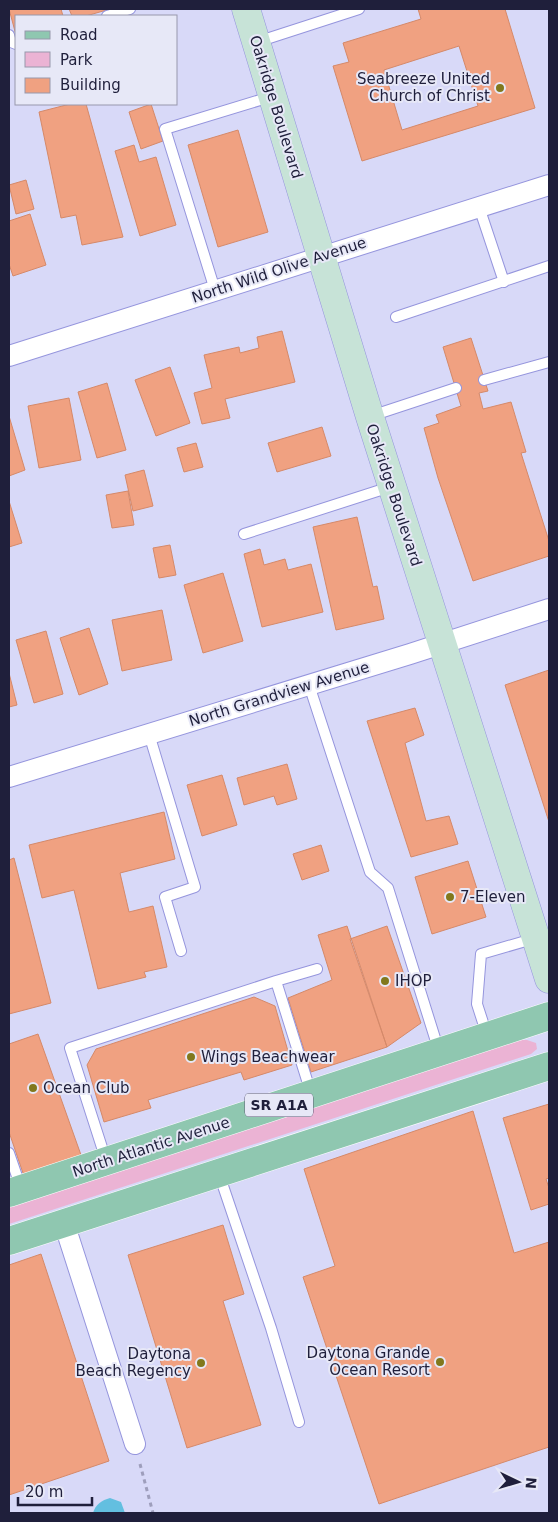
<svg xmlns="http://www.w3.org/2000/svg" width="558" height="1522" font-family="'DejaVu Sans',sans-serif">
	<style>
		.green { fill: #ebb3d4 }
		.water { fill: #63bfe0 }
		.building { fill: #f0a181; stroke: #d58969; fill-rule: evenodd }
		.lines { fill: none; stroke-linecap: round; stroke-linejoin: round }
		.service-casing { stroke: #9595dd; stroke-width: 12 }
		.minor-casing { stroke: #9595dd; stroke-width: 22 }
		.secondary-casing { stroke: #9595dd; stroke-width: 29 }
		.primary-casing { stroke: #fff; stroke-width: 29 }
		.path { stroke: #9e9ebc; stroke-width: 3; stroke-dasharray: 4 4; stroke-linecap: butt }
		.service { stroke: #fff; stroke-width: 10 }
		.minor { stroke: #fff; stroke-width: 20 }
		.secondary { stroke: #c7e3d7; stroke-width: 28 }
		.primary { stroke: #8fc7b0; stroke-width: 28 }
		.poi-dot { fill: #81781d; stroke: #e7e8f7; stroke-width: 2 }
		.labels { text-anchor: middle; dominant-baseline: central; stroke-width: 4; stroke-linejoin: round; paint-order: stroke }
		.shield { fill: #e7e8f7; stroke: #5b5b73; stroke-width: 1 }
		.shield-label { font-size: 14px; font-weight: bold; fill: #1f1f3b }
		.poi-label { font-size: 15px; fill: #1f1f3b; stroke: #e7e8f7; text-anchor: start }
		.street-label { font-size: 15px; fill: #1f1f3b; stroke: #e7e8f7 }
	</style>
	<rect width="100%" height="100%" fill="#d8d9f8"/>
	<path class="green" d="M515 1040H527L536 1043 537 1049 531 1054 9 1224V1205Z"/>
	<path class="water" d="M110 1498 121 1502 125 1513H93C95 1505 102 1500 110 1498Z"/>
	<path class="building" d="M9 9H61L63 16H16V35Z
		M69 9H110L86 16H72Z
		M418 9H505L535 108 362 161 333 66 349 62 343 43 421 19ZM459 46 478 106 402 130 384 70Z
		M70 104H86L123 237 82 245 76 215 61 218 39 112Z
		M151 104 163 141 141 149 129 112Z
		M238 130 268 232 218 247 188 145Z
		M134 145 139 162 156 157 176 225 140 236 115 151Z
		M26 180 34 209 16 214 9 185Z
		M30 214 46 265 13 276 9 264V221Z
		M282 331 295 382 225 399 230 418 202 424 194 393 212 388 204 355 239 347 240 353 259 348 257 337Z
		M471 338 488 391 479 393 483 409 511 402 526 452 521 453 549 541V556L473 581 438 478 424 428 439 423 436 415 461 406 443 347Z
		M170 367 190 423 156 436 135 380Z
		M107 383 126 450 97 458 78 392Z
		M69 398 81 460 39 468 28 406Z
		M9 416 25 470 9 476Z
		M322 427 331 456 277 472 268 443Z
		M196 443 203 467 184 472 177 448Z
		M144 470 153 506 133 511 125 475Z
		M128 491 134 525 112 528 106 495Z
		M9 501 22 543 9 547Z
		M357 517 373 587 377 586 384 619 336 630 313 527Z
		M170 545 176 575 159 578 153 548Z
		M260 549 264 565 285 559 288 570 311 564 323 612 262 627 244 554Z
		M223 573 243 641 203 653 184 585Z
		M162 610 172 660 122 671 112 620Z
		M89 628 108 684 79 695 60 638Z
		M46 631 63 694 34 703 16 640Z
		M549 670V822L505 685Z
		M9 673 17 705 9 707Z
		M415 708 424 735 405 743 426 821 449 816 458 844 411 857 367 721Z
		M287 764 297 799 277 805 274 796 244 805 237 778Z
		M222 775 237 825 202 836 187 785Z
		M164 812 175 859 120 873 129 912 153 906 167 967 144 972 146 977 98 989 74 890 42 898 29 845Z
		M321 845 329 871 302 880 293 854Z
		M14 858 51 1003 9 1014V860Z
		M468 861 486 917 432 934 415 877Z
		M347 926 387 1047 311 1072 288 998 332 980 318 935Z
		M387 926 421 1023 387 1047 350 939Z
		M254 997 275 1006 292 1065 244 1080 241 1072 148 1100 151 1108 104 1122 87 1065 96 1049Z
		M38 1034 81 1155 24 1176 9 1132V1044Z
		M549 1104V1178L546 1179 549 1188V1204L531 1210 503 1118Z
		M473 1111 514 1253 549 1242V1447L379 1504 303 1277 335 1266 304 1169Z
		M223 1225 244 1294 223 1301 261 1425 187 1448 128 1255Z
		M41 1254 109 1461 9 1495V1265Z"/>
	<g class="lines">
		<defs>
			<path id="service" d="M107 16 130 9
				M9 35 11 42 16 44
				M257 42 359 9
				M479 207 504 282
				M215 290 165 129 270 97
				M396 317 549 266
				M484 380 549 362
				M371 416 456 388
				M244 534 390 487
				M309 685 370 872 388 888 439 1051
				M149 734 195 887 165 897 181 951
				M276 981 317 969
				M487 1035 477 1004 481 954 536 938
				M9 1153 21 1188
				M106 1160 70 1048 276 981 311 1093
				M219 1174 271 1328 299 1422"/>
			<path id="minor" d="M9 356 549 185
				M9 777 410 654 549 609
				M64 1223 135 1444"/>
			<path id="secondary" d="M246 9 370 417 549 979"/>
			<path id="primary" d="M9 1193 549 1016
				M9 1241 549 1066"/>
		</defs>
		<use href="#service" class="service-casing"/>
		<use href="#minor" class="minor-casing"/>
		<use href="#secondary" class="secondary-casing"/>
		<use href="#primary" class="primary-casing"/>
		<path class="path" d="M140 1464 153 1513"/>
		<use href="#service" class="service"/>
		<use href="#minor" class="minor"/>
		<use href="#secondary" class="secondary"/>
		<use href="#primary" class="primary"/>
	</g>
	<g class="poi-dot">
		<circle cx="500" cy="88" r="5"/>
		<circle cx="450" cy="897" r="5"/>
		<circle cx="385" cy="981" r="5"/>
		<circle cx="191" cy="1057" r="5"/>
		<circle cx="33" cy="1088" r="5"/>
		<circle cx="440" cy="1362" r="5"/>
		<circle cx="201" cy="1363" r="5"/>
	</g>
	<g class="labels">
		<rect class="shield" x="245" y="1093.5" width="68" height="23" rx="4"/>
		<g class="shield-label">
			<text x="279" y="1105">SR A1A</text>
		</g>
		<g class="poi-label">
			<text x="490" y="79" text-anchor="end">Seabreeze United<tspan x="490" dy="17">Church of Christ</tspan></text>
			<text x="460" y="897">7-Eleven</text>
			<text x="395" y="981">IHOP</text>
			<text x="201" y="1057">Wings Beachwear</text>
			<text x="43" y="1088">Ocean Club</text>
			<text x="430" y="1353" text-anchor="end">Daytona Grande<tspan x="430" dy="17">Ocean Resort</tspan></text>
			<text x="191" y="1354" text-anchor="end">Daytona<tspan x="191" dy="17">Beach Regency</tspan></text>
		</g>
		<g class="street-label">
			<text transform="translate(276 107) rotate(73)">Oakridge Boulevard</text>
			<text transform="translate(279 270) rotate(-18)">North Wild Olive Avenue</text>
			<text transform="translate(394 495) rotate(72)">Oakridge Boulevard</text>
			<text transform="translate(279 694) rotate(-17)">North Grandview Avenue</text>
			<text transform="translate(151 1147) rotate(-18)">North Atlantic Avenue</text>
		</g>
	</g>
	<rect width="558" height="1522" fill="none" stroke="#1f1f3b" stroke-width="20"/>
	<rect x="15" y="15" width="162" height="90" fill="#e7e8f7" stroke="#9798ac"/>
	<rect x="25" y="31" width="25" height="8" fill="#8fc7b0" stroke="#9798ac"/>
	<text x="60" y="40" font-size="15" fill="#1f1f3b">Road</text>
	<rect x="25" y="52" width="25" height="15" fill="#ebb3d4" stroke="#9798ac"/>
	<text x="60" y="65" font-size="15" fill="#1f1f3b">Park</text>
	<rect x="25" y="78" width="25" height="15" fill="#f0a181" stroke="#9798ac"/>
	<text x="60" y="90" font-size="15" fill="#1f1f3b">Building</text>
	<g transform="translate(518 1482) rotate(95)" stroke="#e7e8f7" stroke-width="4" paint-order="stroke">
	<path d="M0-4L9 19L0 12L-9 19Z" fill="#1f1f3b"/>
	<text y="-8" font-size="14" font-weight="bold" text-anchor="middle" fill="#1f1f3b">N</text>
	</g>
	<path d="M18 1497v8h74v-8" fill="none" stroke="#1f1f3b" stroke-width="2.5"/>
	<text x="25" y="1497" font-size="15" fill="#1f1f3b" stroke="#e7e8f7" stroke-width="4" paint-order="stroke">20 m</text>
</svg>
